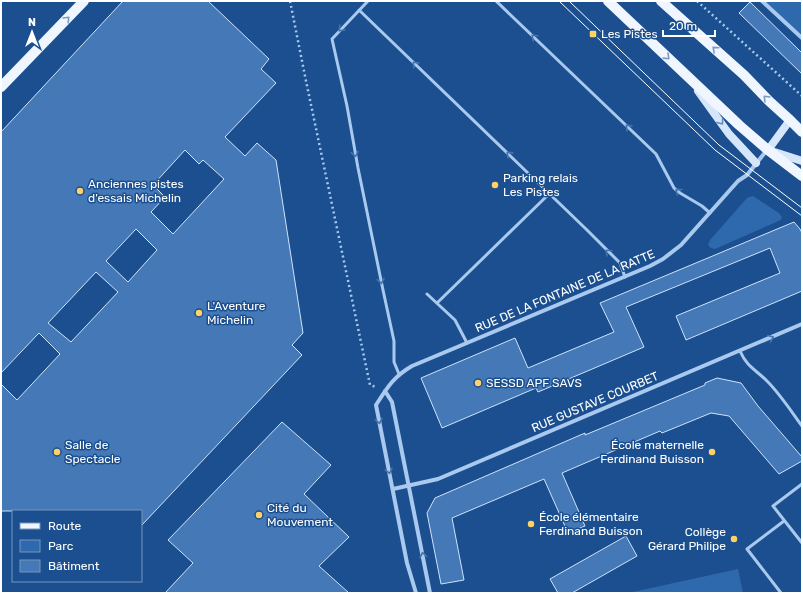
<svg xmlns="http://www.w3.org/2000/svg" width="803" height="594" font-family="Rubik,sans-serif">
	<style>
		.green { fill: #2e69ad }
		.building { fill: #4478b7; stroke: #cfe3fa; fill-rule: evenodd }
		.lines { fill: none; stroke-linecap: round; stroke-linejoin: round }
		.path { stroke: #a9c9ee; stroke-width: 2.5; stroke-dasharray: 2 3; stroke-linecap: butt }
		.lane { stroke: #a9c9ee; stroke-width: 3 }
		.street { stroke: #a9c9ee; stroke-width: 4 }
		.secondary { stroke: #d6e6fa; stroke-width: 8 }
		.primary { stroke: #f0f6ff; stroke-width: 10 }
		.tram { stroke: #fff; stroke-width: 1 }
		.oneway { stroke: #7b9ac1 }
		.oneway2 { stroke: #4674ac }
		.oneway3 { stroke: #668bba }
		.poi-dot { fill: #ffd166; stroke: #1b4f8f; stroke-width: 1.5 }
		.labels { text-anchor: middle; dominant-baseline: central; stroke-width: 3; stroke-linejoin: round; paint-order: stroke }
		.poi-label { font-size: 12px; fill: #fff; stroke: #1b4f8f; text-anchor: start }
		.street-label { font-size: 12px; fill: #fff; stroke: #1b4f8f }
	</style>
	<rect width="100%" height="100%" fill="#1b4f8f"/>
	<path class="green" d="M762 1H802V38Z
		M753 196 779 213 782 217 781 220 715 249 711 248 708 245 710 240 747 198 749 197Z
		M738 569 743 593H628Z"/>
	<path class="building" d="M123 1H208L269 59 261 69 276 83 225 137 245 156 257 143 276 160 303 333 292 345 302 355 141 526V511H1V384L17 400 60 354 39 333 1 373V132ZM185 150 199 164 203 160 224 179 173 234 151 212 165 197 153 185ZM136 229 157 250 128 282 106 261ZM96 272 118 292 71 342 48 323Z
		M750 2 802 53V74L739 13Z
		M794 222 800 229 802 233V291L686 340 676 316 780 273 770 248 626 307 644 347 538 392 536 388 442 428 421 378 515 338 528 368 614 332 600 303Z
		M717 378 741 383 758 406 802 457V461L779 474 729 416 711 413 662 433 660 431 562 473 585 526 568 533 544 479 452 518 464 580 441 584 427 513 435 498 585 433V435L705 385V383Z
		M282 422 331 465 304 494 349 537 319 566 349 593H165L193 563 168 540Z
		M626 536 637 556 572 593H558L550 579Z"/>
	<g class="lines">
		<path class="path" d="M290 1 306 81 370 385 376 387
			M697 1 802 96"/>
		<path class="lane" d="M368 1 332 39 347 106 358 168 383 290 394 341V362L399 374
			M496 1 656 154 674 188 680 193 702 206 710 213
			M359 10 587 230 620 263 625 277
			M427 294 455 320 467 343
			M437 303 549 194
			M740 351C747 367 755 369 767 381 780 394 791 411 802 426
			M802 484 773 506 802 543
			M781 593 747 549 784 521"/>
		<path class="street" d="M762 1 802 38
			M385 391 392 402 430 593
			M393 489 438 479 802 324
			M416 593 407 563 376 405C387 388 393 377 412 366L650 266 663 259 681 245 738 181 747 175 767 150"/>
		<path class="secondary" d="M698 91 729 134 756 163
			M790 120 768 150 802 161"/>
		<path class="primary" d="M608 1 739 125 768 150 802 176
			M661 1 744 75 769 101 790 120 802 132
			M1 87 84 1"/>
		<path class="tram" d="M559 1 715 150 802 216
			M569 1 719 145 802 208"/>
	</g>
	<defs><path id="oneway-chevron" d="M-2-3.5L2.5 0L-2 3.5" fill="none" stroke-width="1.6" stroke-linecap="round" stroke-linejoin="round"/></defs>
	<g class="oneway">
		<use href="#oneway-chevron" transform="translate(67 19) rotate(-46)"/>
		<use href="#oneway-chevron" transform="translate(715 49) rotate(-138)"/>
		<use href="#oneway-chevron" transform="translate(667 57) rotate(44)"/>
		<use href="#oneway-chevron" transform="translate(766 98) rotate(-135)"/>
	</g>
	<g class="oneway2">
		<use href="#oneway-chevron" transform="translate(341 29) rotate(133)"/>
		<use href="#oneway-chevron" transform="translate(534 37) rotate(-137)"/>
		<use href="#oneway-chevron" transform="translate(415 64) rotate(-136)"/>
		<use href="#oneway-chevron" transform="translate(628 127) rotate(-136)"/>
		<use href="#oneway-chevron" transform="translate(355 154) rotate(80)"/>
		<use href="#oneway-chevron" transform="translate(509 154) rotate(-136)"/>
		<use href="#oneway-chevron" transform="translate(678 191) rotate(-139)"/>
		<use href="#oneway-chevron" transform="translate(608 252) rotate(-137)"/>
		<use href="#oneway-chevron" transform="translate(381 281) rotate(79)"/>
		<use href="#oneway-chevron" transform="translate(771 338) rotate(-23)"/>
		<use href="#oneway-chevron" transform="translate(379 421) rotate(79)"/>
		<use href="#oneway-chevron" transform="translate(389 471) rotate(78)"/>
		<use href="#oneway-chevron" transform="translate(423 555) rotate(-101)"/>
	</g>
	<use class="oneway3" href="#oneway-chevron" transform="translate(721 122) rotate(54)"/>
	<g class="poi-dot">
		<rect x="589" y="30" width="8" height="8" rx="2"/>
		<circle cx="495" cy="185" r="4"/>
		<circle cx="80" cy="191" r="4"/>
		<circle cx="199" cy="313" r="4"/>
		<circle cx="478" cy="383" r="4"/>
		<circle cx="57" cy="452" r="4"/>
		<circle cx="712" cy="452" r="4"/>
		<circle cx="259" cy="515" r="4"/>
		<circle cx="531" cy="524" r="4"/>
		<circle cx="734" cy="539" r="4"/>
	</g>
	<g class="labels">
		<g class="poi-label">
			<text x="601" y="34">Les Pistes</text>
			<text x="503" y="178">Parking relais<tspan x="503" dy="14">Les Pistes</tspan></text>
			<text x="88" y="184">Anciennes pistes<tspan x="88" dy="14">d'essais Michelin</tspan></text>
			<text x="207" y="306">L'Aventure<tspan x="207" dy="14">Michelin</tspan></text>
			<text x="486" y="383">SESSD APF SAVS</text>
			<text x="65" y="445">Salle de<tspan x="65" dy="14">Spectacle</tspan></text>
			<text x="704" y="445" text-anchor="end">École maternelle<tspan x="704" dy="14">Ferdinand Buisson</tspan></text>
			<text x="267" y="508">Cité du<tspan x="267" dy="14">Mouvement</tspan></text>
			<text x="539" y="517">École élémentaire<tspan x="539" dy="14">Ferdinand Buisson</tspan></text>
			<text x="726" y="532" text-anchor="end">Collège<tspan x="726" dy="14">Gérard Philipe</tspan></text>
		</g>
		<g class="street-label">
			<text transform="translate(565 291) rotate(-23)">RUE DE LA FONTAINE DE LA RATTE</text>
			<text transform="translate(595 402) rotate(-23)">RUE GUSTAVE COURBET</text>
		</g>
	</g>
	<rect width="803" height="594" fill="none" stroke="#ffffff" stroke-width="4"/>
	<rect x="12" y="510" width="130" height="72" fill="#1b4f8f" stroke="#7695bc"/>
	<rect x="20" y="523" width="20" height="6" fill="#f0f6ff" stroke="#7695bc"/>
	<text x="48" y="530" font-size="12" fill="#ffffff">Route</text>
	<rect x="20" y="540" width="20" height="12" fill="#2e69ad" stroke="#7695bc"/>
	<text x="48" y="550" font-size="12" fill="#ffffff">Parc</text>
	<rect x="20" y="560" width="20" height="12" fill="#4478b7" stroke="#7695bc"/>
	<text x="48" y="570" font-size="12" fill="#ffffff">Bâtiment</text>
	<g transform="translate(32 32)" stroke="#1b4f8f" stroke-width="3" paint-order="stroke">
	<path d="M0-3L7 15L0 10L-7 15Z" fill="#ffffff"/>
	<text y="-6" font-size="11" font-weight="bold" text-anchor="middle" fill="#ffffff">N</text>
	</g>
	<path d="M663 30v6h52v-6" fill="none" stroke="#ffffff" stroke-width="2"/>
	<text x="669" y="30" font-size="12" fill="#ffffff" stroke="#1b4f8f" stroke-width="3" paint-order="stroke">20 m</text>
</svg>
